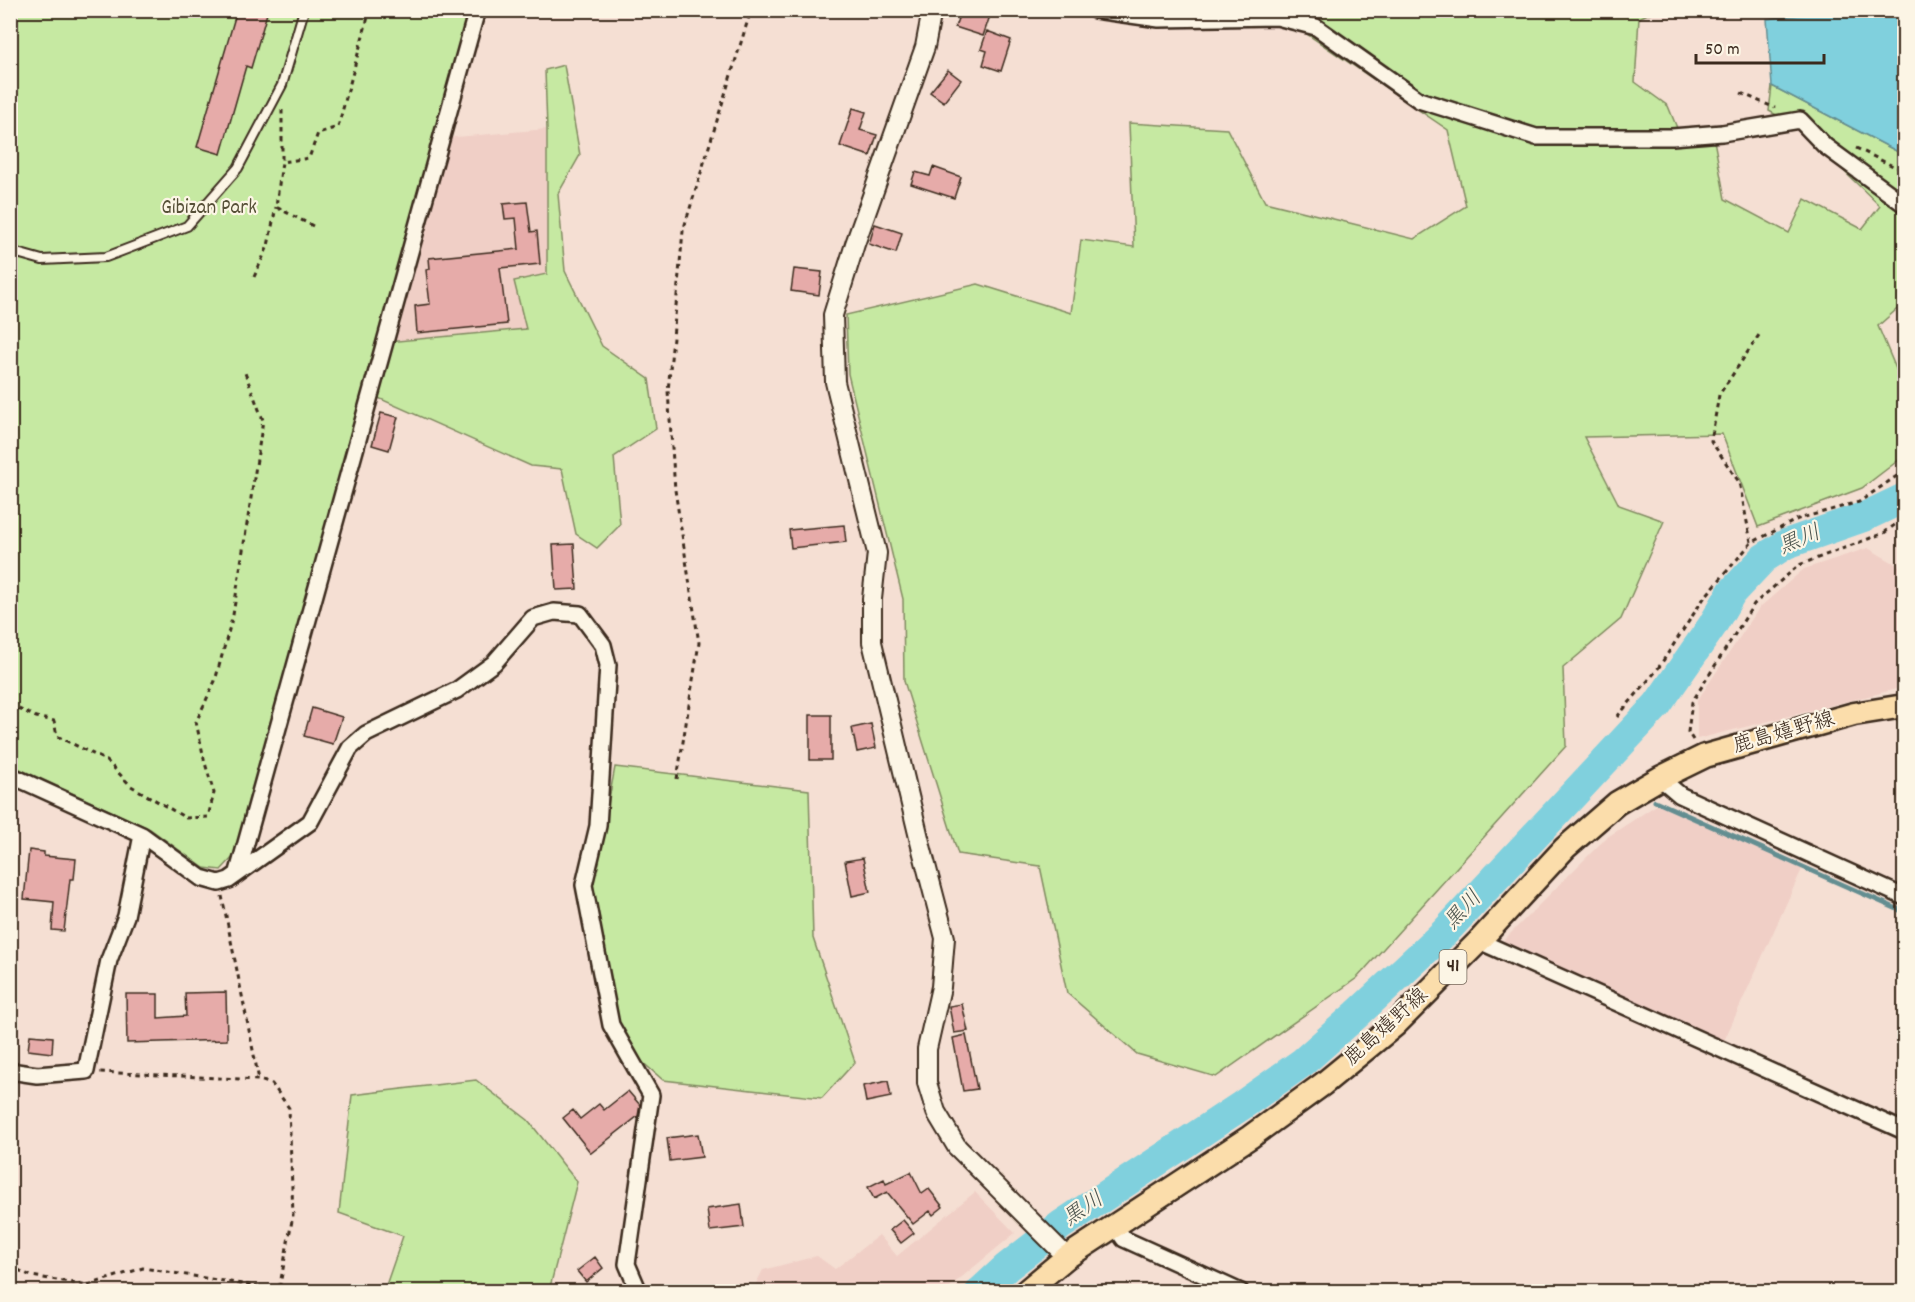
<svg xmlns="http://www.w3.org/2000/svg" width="1915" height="1302" font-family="Dekko,'Klee One',sans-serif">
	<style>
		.built { fill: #f0cfc6 }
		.green { fill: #c6e9a2; stroke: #808a60; stroke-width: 1.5 }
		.water { fill: #80d0dd; stroke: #648e91; stroke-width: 1.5 }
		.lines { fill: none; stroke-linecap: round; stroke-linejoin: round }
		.stream { stroke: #648e91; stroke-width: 5 }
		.river { stroke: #80d0dd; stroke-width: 30 }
		.building { fill: #e6aba9; stroke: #3b2a1e; stroke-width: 1.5 }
		.service-casing { stroke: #3b2a1e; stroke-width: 12 }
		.minor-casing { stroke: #3b2a1e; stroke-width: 20 }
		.tertiary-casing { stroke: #3b2a1e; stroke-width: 22 }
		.primary-casing { stroke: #3b2a1e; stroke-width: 27 }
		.path { stroke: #3b2a1e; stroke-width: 3; stroke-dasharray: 4.5 4.5; stroke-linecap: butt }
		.service { stroke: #fcf5e5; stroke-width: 8 }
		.minor { stroke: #fcf5e5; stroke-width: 15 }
		.tertiary { stroke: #fcf5e5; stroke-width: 18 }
		.primary { stroke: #fbddab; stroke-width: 22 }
		.labels { text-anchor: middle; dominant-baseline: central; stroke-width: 4.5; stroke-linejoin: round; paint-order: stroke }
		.shield { fill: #fcf5e5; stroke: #75675a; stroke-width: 1.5 }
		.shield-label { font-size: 20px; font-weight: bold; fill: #3b2a1e }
		.park-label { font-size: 21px; fill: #575038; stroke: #fcf5e5 }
		.street-label { font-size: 21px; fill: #3b2a1e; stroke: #fcf5e5 }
		.water-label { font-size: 22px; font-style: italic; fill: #4c544e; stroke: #fcf5e5 }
	</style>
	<rect width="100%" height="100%" fill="#f5dfd3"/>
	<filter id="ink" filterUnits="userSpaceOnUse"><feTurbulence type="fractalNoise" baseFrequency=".0167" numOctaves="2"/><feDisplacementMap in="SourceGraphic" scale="12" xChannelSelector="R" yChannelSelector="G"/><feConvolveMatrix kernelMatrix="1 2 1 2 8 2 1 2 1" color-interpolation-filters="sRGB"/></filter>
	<g filter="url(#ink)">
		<path class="built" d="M547 129V274L514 281 526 329 376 343 433 139Z
			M1868 548 1904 569V687L1697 739V701L1760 607 1804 569Z
			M1658 804 1802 869 1724 1041 1503 941 1606 838Z
			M975 1192 1015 1233 945 1291H752L763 1270 817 1256 835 1269 879 1235 897 1256Z"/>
		<path class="green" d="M10 11H469L377 343 526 329 514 281 547 274V129L545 70 564 65 580 155 558 194 565 271 602 346 649 379 656 429 614 457 620 525 597 548 576 534 562 469 531 466 363 391 234 856 221 870 204 868 150 829 11 765Z
			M1273 11H1654L1639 18 1635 82 1668 106 1684 145 1714 140 1725 199 1789 233 1805 199 1862 229 1880 206 1797 126 1769 111 1772 86 1904 155V303L1878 326 1904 388V456L1862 488 1758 527 1722 434 1584 437 1619 505 1664 521 1621 619 1563 668 1566 746 1357 978 1216 1077 1137 1054 1067 993 1040 866 958 854 904 681 903 599 848 374 846 315 978 284 1071 313 1081 240 1134 247 1129 123 1227 129 1265 202 1414 239 1466 206 1448 130Z
			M615 767 809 790 813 938 855 1062 822 1098 663 1080 640 1060 618 1021 592 891Z
			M476 1080 528 1120 577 1182 549 1291H384L403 1236 339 1213 352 1095Z"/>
		<path class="water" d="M1834 11H1904V155L1772 86 1767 19Z"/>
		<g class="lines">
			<path class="stream" d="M1655 801 1904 912"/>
			<path class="river" d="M980 1292 1007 1267 1061 1225 1241 1106 1303 1062 1356 1015 1444 933 1657 705 1712 626 1732 592 1764 558 1786 544 1866 516 1904 498"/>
		</g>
		<path class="building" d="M237 10H268L251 68 246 66 221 154 197 147Z
			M961 10H992L983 36 955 27Z
			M987 31 1011 40 1001 71 983 65 987 51 981 49Z
			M948 70 961 80 944 102 930 92Z
			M853 108 866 112 860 130 877 135 870 156 840 146Z
			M933 167 961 177 954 198 911 184 915 172 930 176Z
			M527 202 531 232 537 231 540 264 500 268 507 324 417 333 415 306 430 304 426 270 430 269 429 258 519 249 516 218 505 219 503 204Z
			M875 224 902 233 896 253 869 244Z
			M794 269 822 272 819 295 791 291Z
			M381 413 398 417 389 450 372 445Z
			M844 525 846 542 791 548 789 530Z
			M574 544 577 589 556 590 553 545Z
			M312 708 342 717 333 744 304 736Z
			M810 715H831V760H810Z
			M871 724 876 748 857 752 852 728Z
			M29 850 44 852V856L76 859 74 879H70L64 931 52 930 54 902 24 899Z
			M863 858 870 892 852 896 845 861Z
			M226 992 227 1040 127 1043 126 994H158V1018L186 1016 185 993Z
			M962 1004 968 1031 954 1033 949 1006Z
			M30 1035 53 1037 52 1053 28 1050Z
			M966 1035 977 1089 963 1091 953 1038Z
			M888 1081 891 1097 866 1102 863 1086Z
			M628 1091 640 1105 638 1116 591 1153 563 1118 573 1110 580 1119 599 1104 604 1110Z
			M698 1134 702 1157 670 1161 667 1138Z
			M911 1172 922 1194 929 1189 943 1207 933 1215 930 1211 913 1224 887 1192 874 1199 868 1187 884 1179 886 1184Z
			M741 1204 744 1227 710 1231 707 1209Z
			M903 1220 914 1233 901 1243 890 1230Z
			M595 1257 603 1268 586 1282 577 1271Z"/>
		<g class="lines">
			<defs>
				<path id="service" d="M10 251 42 260 106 257 187 226 238 168 282 85 304 10"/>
				<path id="minor" d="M1095 10 1159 19 1277 17 1316 27 1419 100 1536 137H1672L1722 133 1800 120 1825 146 1904 204
					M10 775 142 835 201 878 219 883 229 880 310 822 350 748 366 734 457 690 494 663 533 618 554 612 580 614 603 645 608 665 598 826 584 885 611 1025 651 1095 627 1264 639 1292
					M1660 778 1680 795 1904 897
					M238 872 477 10
					M1479 941 1904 1131
					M10 1071 37 1075 86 1071 109 960 126 916 142 835
					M1115 1226 1124 1239 1241 1292"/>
				<path id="tertiary" d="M932 10 925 47 855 244 833 315 835 382 877 553 872 599V642L921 846 945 938 941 987 927 1049V1083L936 1112 957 1147 1067 1257"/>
				<path id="primary" d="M1025 1292 1067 1257 1250 1137 1323 1084 1395 1025 1479 941 1565 848 1617 803 1660 778 1705 756 1854 714 1904 706"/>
			</defs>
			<use href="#service" class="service-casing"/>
			<use href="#minor" class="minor-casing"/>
			<use href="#tertiary" class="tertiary-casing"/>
			<use href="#primary" class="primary-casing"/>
			<path class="path" d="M1741 93 1775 108
				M282 110V162
				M1856 148 1895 167 1904 169
				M313 226 276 207 282 162 309 158 318 133 338 127 368 17 365 10
				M254 277 268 246 276 207
				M1751 542 1739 482 1711 441 1719 395 1759 335
				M10 705 36 717 54 721 57 736 107 761 131 786 186 818 208 817 214 793 205 763 196 722 215 681 233 615 263 420 245 373
				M1617 717 1657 670 1704 598 1751 543 1798 519 1859 502 1904 471
				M1693 740 1688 732 1692 702 1754 604 1799 565 1884 533 1904 518
				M677 779 699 643 675 490 668 391 683 231 751 10
				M222 896 259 1080
				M10 1266 31 1276 88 1285 143 1268 279 1290 293 1215 289 1108 272 1084 259 1080 100 1072"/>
			<use href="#service" class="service"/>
			<use href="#minor" class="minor"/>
			<use href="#tertiary" class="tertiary"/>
			<use href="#primary" class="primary"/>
		</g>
	</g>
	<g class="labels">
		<rect class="shield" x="1439.5" y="950" width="27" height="34" rx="4.5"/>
		<g class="shield-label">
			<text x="1453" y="967">41</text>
		</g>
		<g class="park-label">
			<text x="209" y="209">Gibizan Park</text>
		</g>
		<g class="street-label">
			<text transform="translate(1784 734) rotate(-16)">鹿島嬉野線</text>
			<text transform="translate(1387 1028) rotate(-42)">鹿島嬉野線</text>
		</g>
		<g class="water-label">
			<text transform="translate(1800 541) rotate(-23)">黒川</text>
			<text transform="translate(1464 911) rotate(-47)">黒川</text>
			<text transform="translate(1084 1210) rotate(-34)">黒川</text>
		</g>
	</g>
	<rect width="1915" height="1302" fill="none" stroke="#fcf5e5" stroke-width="36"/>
	<rect x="18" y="18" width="1879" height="1266" fill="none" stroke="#3b2a1e" stroke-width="2" filter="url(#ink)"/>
	<path d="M1696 54v9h128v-9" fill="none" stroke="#3b2a1e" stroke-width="3"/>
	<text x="1705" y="54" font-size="18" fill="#3b2a1e" stroke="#fcf5e5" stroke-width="4.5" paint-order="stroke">50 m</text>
</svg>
